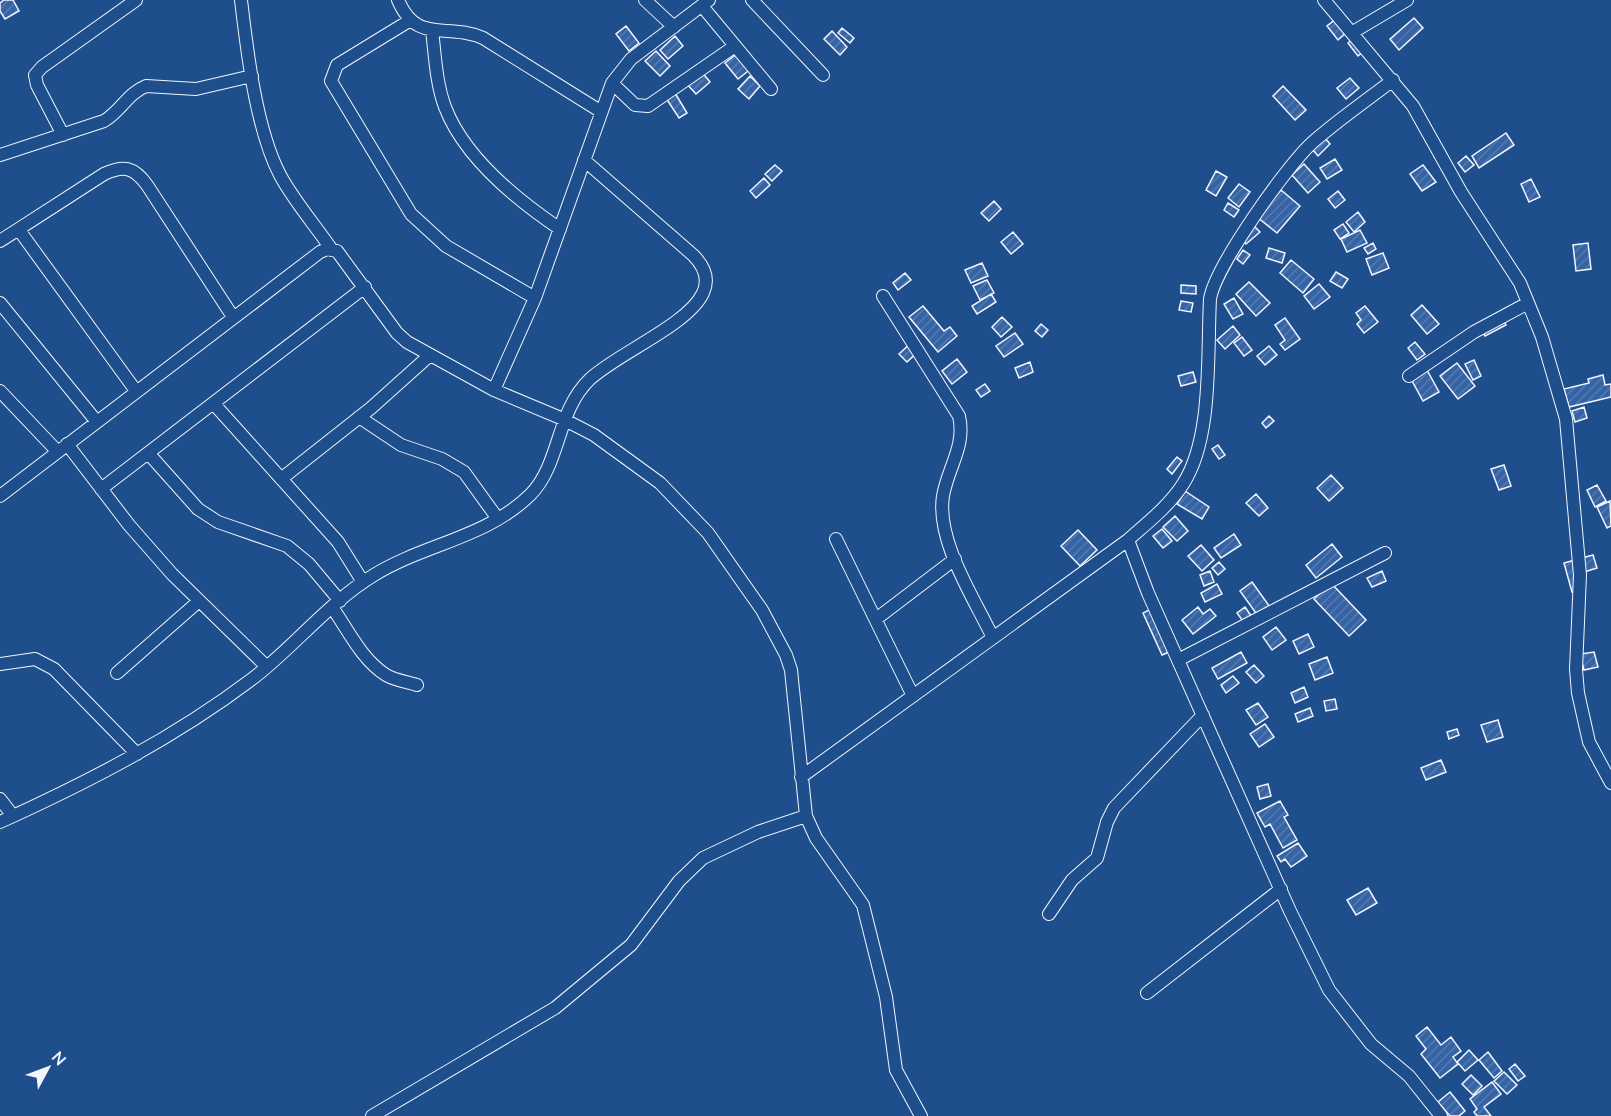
<svg xmlns="http://www.w3.org/2000/svg" width="1611" height="1116" font-family="Mulish,sans-serif">
	<style>
		.building { fill: url(#building-hatch); stroke: #f2f6ff; stroke-width: 1.5 }
		.lines { fill: none; stroke-linecap: round; stroke-linejoin: round }
		.street-casing { stroke: #f2f6ff; stroke-width: 14 }
		.street { stroke: #1f4e8c; stroke-width: 12 }
	</style>
	<defs>
		<pattern id="building-hatch" width="6" height="6" patternUnits="userSpaceOnUse" patternTransform="scale(1.5)"><rect width="6" height="6" fill="#3563a3"/><path d="M-1 1l2-2M0 6l6-6M5 7l2-2" fill="none" stroke="#537ab1"/></pattern>
	</defs>
	<rect width="100%" height="100%" fill="#1f4e8c"/>
	<path class="building" d="M4 0H13L19 11 5 19 0 11V3Z
		M1414 18 1423 28 1399 50 1390 39Z
		M1336 19 1347 32 1338 40 1327 26Z
		M626 26 639 43 629 51 616 34Z
		M842 28 854 38 850 43 838 33Z
		M832 31 847 47 840 55 824 39Z
		M675 36 683 46 668 59 660 50Z
		M1354 38 1364 51 1358 56 1348 43Z
		M656 51 670 66 660 76 645 61Z
		M739 52 752 68 738 79 725 63Z
		M701 71 710 82 696 94 686 83Z
		M750 76 760 86 749 99 738 89Z
		M1350 78 1359 88 1346 99 1337 88Z
		M1283 86 1306 110 1295 120 1273 96Z
		M675 93 687 113 679 118 666 98Z
		M1506 133 1514 145 1479 168 1472 156Z
		M1325 138 1330 144 1318 156 1313 150Z
		M1466 156 1474 165 1465 172 1458 163Z
		M1335 159 1342 170 1327 179 1320 168Z
		M1304 164 1320 182 1308 193 1292 175Z
		M775 165 782 171 772 181 765 174Z
		M1423 165 1436 182 1422 191 1410 174Z
		M1216 171 1227 177 1216 196 1206 190Z
		M764 178 770 185 756 198 750 191Z
		M1531 179 1540 197 1529 202 1521 184Z
		M1239 184 1250 192 1239 207 1228 198Z
		M1281 190 1300 206 1277 233 1257 217Z
		M1338 191 1345 200 1335 208 1328 199Z
		M994 201 1001 209 989 221 981 213Z
		M1228 203 1239 210 1234 217 1224 210Z
		M1358 212 1365 222 1354 232 1346 222Z
		M1343 224 1349 233 1340 239 1334 230Z
		M1254 226 1260 232 1246 244 1241 238Z
		M1360 230 1367 243 1347 252 1341 239Z
		M1013 232 1023 244 1011 254 1001 242Z
		M1373 243 1376 249 1368 254 1364 248Z
		M1588 243 1591 269 1576 271 1573 245Z
		M1269 248 1285 253 1282 263 1266 258Z
		M1243 250 1250 255 1243 264 1237 259Z
		M1383 253 1389 268 1372 275 1366 259Z
		M1291 260 1314 279 1303 293 1280 273Z
		M982 263 988 276 971 283 965 270Z
		M1336 272 1348 279 1342 288 1330 281Z
		M905 273 911 280 898 290 893 283Z
		M987 280 994 293 980 300 973 286Z
		M1249 282 1270 303 1256 316 1236 294Z
		M1319 284 1330 297 1314 309 1304 296Z
		M1181 285 1196 286V294L1181 293Z
		M991 294 996 302 977 314 972 306Z
		M1234 298 1243 314 1233 319 1224 304Z
		M1181 301 1193 303 1191 312 1179 310Z
		M1422 305 1439 324 1427 334 1411 315Z
		M923 306 944 331 950 327 957 336 938 352 909 317Z
		M1365 306 1378 322 1364 333 1357 324 1361 320 1356 313Z
		M1501 316 1506 325 1485 336 1480 327Z
		M1002 317 1012 327 1001 337 992 327Z
		M1285 318 1300 339 1285 350 1280 344 1285 340 1275 325Z
		M1041 324 1048 330 1042 337 1035 331Z
		M1233 326 1240 335 1225 349 1217 340Z
		M1015 333 1023 344 1004 357 996 346Z
		M1242 337 1252 350 1244 356 1234 343Z
		M913 341 921 349 907 362 899 354Z
		M1415 342 1425 354 1417 360 1408 348Z
		M1269 346 1277 355 1265 365 1257 356Z
		M957 359 967 372 952 384 942 371Z
		M1474 360 1481 376 1473 380 1465 364Z
		M1030 362 1033 372 1019 378 1015 368Z
		M1457 363 1475 386 1458 399 1440 376Z
		M1427 370 1439 392 1423 401 1411 379Z
		M1193 372 1196 382 1181 386 1178 376Z
		M1603 375 1605 385 1611 384V397L1569 407 1564 389 1589 383 1588 379Z
		M985 384 990 391 981 397 976 390Z
		M1584 407 1587 418 1575 422 1572 411Z
		M1269 416 1274 421 1266 428 1262 423Z
		M1218 445 1225 455 1219 459 1212 449Z
		M1177 457 1182 461 1172 474 1167 469Z
		M1504 465 1511 486 1499 490 1491 469Z
		M1331 475 1343 488 1329 501 1317 488Z
		M1597 485 1606 501 1595 507 1587 490Z
		M1185 491 1209 507 1202 519 1177 504Z
		M1256 494 1268 508 1259 516 1246 503Z
		M1610 501 1611 526 1607 528 1597 507Z
		M1175 516 1188 531 1177 541 1163 527Z
		M1162 529 1172 541 1163 548 1153 536Z
		M1078 530 1097 550 1080 566 1061 546Z
		M1234 534 1241 545 1221 558 1214 548Z
		M1332 544 1342 557 1316 578 1306 565Z
		M1201 545 1214 560 1202 571 1188 556Z
		M1593 555 1597 568 1581 573 1585 588 1572 592 1564 563Z
		M1219 562 1225 569 1218 575 1212 568Z
		M1210 571 1214 582 1204 586 1200 575Z
		M1382 571 1386 581 1372 587 1367 578Z
		M1252 582 1270 607 1258 616 1240 591Z
		M1331 583 1366 620 1349 636 1314 599Z
		M1217 584 1222 594 1205 602 1201 593Z
		M1159 605 1179 648 1162 655 1143 613Z
		M1198 607 1203 614 1210 609 1216 616 1193 634 1182 620Z
		M1245 607 1256 623 1248 628 1237 613Z
		M1276 627 1286 640 1272 650 1263 637Z
		M1308 634 1314 647 1299 654 1293 641Z
		M1241 652 1247 663 1218 679 1212 668Z
		M1594 652 1598 667 1584 670 1580 654Z
		M1327 657 1333 673 1315 680 1309 664Z
		M1254 665 1264 676 1256 683 1246 672Z
		M1233 676 1239 683 1226 693 1221 685Z
		M1304 687 1308 697 1295 703 1291 693Z
		M1335 699 1337 709 1326 711 1324 701Z
		M1258 703 1268 717 1256 725 1246 710Z
		M1310 708 1313 716 1298 722 1295 714Z
		M1498 720 1503 737 1487 742 1481 725Z
		M1265 724 1274 737 1259 747 1250 734Z
		M1457 729 1459 735 1449 739 1447 732Z
		M1441 760 1446 772 1426 780 1421 768Z
		M1268 784 1271 796 1260 799 1257 787Z
		M1280 801 1288 815 1284 817 1297 840 1283 848 1270 824 1265 827 1257 813Z
		M1298 843 1307 856 1291 867 1285 859 1281 862 1277 856Z
		M1368 888 1377 903 1356 915 1347 900Z
		M1427 1027 1441 1045 1451 1037 1461 1051 1453 1057 1458 1064 1440 1078 1421 1054 1426 1049 1416 1036Z
		M1469 1050 1478 1060 1465 1071 1457 1062Z
		M1488 1052 1502 1071 1494 1078 1479 1060Z
		M1515 1064 1525 1076 1518 1081 1509 1069Z
		M1504 1072 1517 1085 1507 1094 1494 1081Z
		M1471 1075 1482 1086 1473 1095 1462 1084Z
		M1492 1082 1501 1094 1484 1107 1491 1116H1477L1474 1112 1477 1109 1470 1099Z
		M1450 1092 1465 1111 1459 1116H1450L1438 1102Z"/>
	<g class="lines">
		<defs>
			<path id="street" d="M241 0C247 51 256 129 280 175 294 201 315 225 332 250
				M398 0C417 45 446 22 483 38L600 111
				M645 0 674 27
				M752 0 823 75
				M1324 0 1413 106 1461 192 1520 283 1542 337 1566 419 1580 575 1576 669 1578 693 1589 742 1611 783
				M702 6 771 89
				M409 21 337 65 331 81 411 214 446 246 535 298
				M432 30C435 55 436 83 445 107 464 157 517 200 560 229
				M1353 32 1407 0
				M612 83 635 105 648 106 735 46
				M63 135 37 85 35 75 42 67 136 0
				M0 155 104 121C120 112 128 93 146 86L196 89 252 76
				M19 230 136 391
				M0 241 104 174C124 165 134 167 147 185L233 317
				M883 296 959 416C966 446 948 467 943 496 936 541 974 598 993 638
				M0 303 97 422
				M1409 376 1474 332 1528 303
				M494 390 535 298 612 83 631 59 709 0
				M0 391 57 451
				M214 404 338 542 363 582
				M359 417 401 445 442 459 464 472 498 519
				M67 444 129 525 172 574 266 666
				M149 454 198 509 218 522 287 546 309 564 340 601
				M281 479 371 408 429 356
				M101 489 365 287
				M0 496 320 252 327 249 337 251 397 333 407 342 494 390 563 419 594 435 660 483 708 533 762 610 786 655 791 670 806 816 816 838 863 905 886 997 896 1070 921 1116
				M836 539 913 696
				M1128 540 1148 593 1290 911 1329 990 1371 1044 1409 1076 1441 1116
				M332 607C348 630 362 660 386 675 394 680 407 682 417 685
				M876 619 955 559
				M1178 660 1385 553
				M0 664 35 659 54 669 137 754
				M117 673 199 601
				M801 777 1128 540C1147 523 1169 506 1183 484 1213 438 1207 354 1210 299 1215 267 1287 165 1313 142 1338 120 1367 100 1393 80
				M0 799 13 816
				M0 822C88 782 174 738 252 679 293 648 329 602 374 575 424 544 486 538 530 495 561 464 556 411 590 379 618 353 688 325 703 293 710 278 703 265 693 255L584 160
				M1049 914 1072 880 1097 858 1107 822 1114 808 1203 715
				M1147 993 1281 889
				M372 1116 555 1008 631 945 679 881 703 858 758 832 806 816"/>
		</defs>
		<use href="#street" class="street-casing"/>
		<use href="#street" class="street"/>
	</g>
	<g transform="translate(48 1068) rotate(49)" stroke="#1f4e8c" stroke-width="4.5" paint-order="stroke">
	<path d="M0-4.5L10 22L0 15L-10 22Z" fill="#f2f6ff"/>
	<text y="-9" font-size="16" font-weight="bold" text-anchor="middle" fill="#f2f6ff">N</text>
	</g>
</svg>
